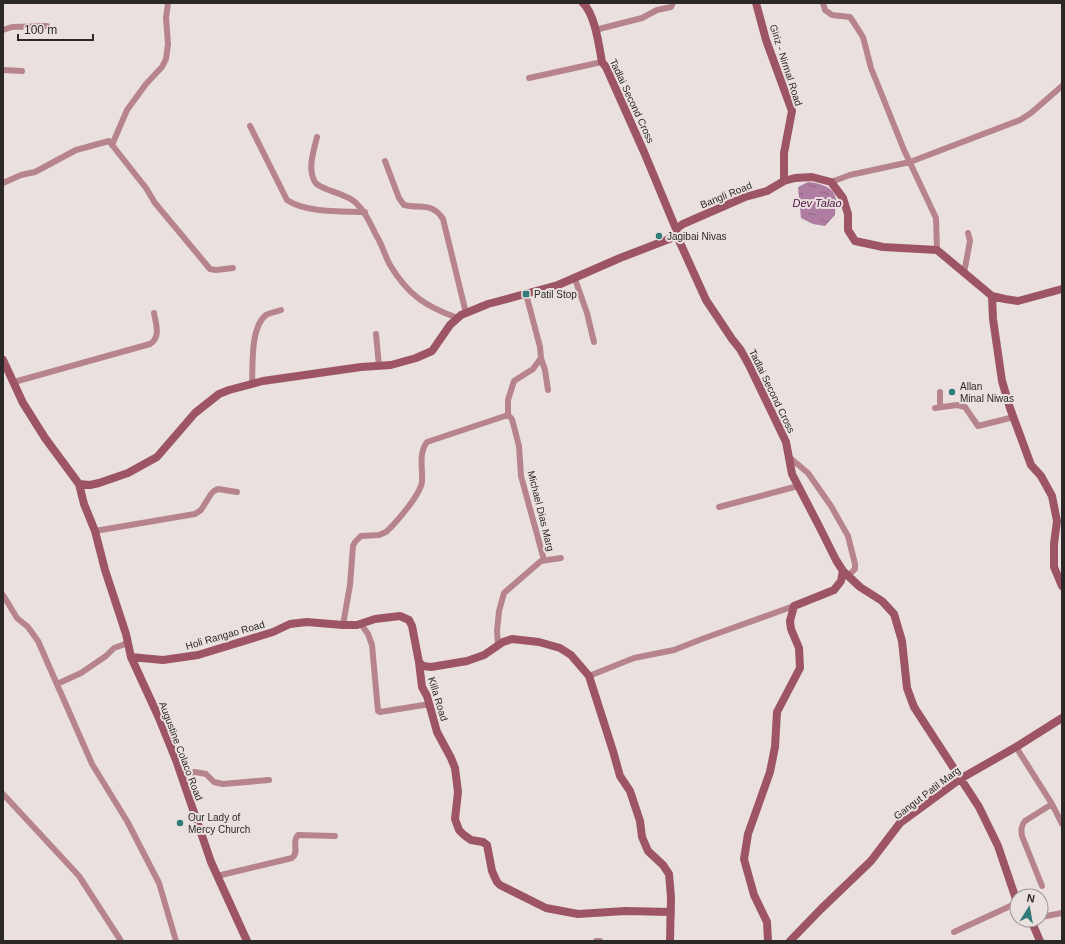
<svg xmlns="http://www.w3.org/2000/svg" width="1065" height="944" font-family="Helvetica,sans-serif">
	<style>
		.water { fill: url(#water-ripples) }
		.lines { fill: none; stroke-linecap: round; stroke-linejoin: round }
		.street { stroke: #b7848e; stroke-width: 6 }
		.secondary { stroke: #9d5565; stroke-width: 8 }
		.poi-dot { fill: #337b78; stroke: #eae1df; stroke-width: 1.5 }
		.labels { text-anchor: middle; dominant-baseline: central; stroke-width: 4; stroke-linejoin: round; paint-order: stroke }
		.street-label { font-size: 10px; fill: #2c2827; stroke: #eae1df }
		.poi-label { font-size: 10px; fill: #2c2827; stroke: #eae1df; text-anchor: start }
		.water-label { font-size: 11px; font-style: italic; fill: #511347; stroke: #eae1df }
	</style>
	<defs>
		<pattern id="water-ripples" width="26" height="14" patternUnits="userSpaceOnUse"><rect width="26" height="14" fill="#af7ca2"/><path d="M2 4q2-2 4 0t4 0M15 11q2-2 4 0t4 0" fill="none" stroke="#8f6684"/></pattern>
	</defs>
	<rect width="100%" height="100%" fill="#eae1df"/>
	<path class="water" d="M808 182C818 183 834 186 836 199 836 204 835 210 835 215L825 226 813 224 801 218 798 187Z"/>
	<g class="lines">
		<path class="street" d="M823 3 825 10 832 15 850 17 854 23 863 37 871 68 904 150 936 218 937 250
			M3 30 12 27 47 26
			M595 30 642 18 657 10 671 7 673 3
			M3 70 22 71
			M529 78 602 62
			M250 126 287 200C306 213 342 211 365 212
			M317 137C314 150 307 169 315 182 320 190 345 193 355 202 365 211 370 223 376 235 382 244 385 256 390 265 408 295 426 307 458 318
			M112 145 127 110 146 84 162 67 166 59 168 44 166 18 168 3
			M385 161 399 198 404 205C420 209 432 202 443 219L466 313
			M831 182 850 175 910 162 1020 120 1031 113 1062 86
			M3 183 21 175 35 172 76 150 109 141 146 188 155 203 210 269 216 270 233 268
			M964 273 970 241 968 233
			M575 279 587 313 594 342
			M526 294 540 347 541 358 533 369 514 381 508 400V415L512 419 519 446 521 476 544 560
			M376 334 379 366
			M541 358 545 370 548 390
			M14 382 150 344C161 337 156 324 154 313
			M252 384C253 366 250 327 266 315 269 313 276 312 281 310
			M940 392V407
			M935 408 957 405 965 407 978 426 1014 417
			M789 457 808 473 831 506 848 536 855 564V569L848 576
			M719 507 798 486
			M95 531 195 514 201 510 211 494 214 491 218 489 237 492
			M3 595 17 618 28 627 38 641 92 764 127 821 159 883 176 941
			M361 624 368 634 372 645 378 711 380 712 430 704
			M343 625 350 585 353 546 355 542 361 536 379 535 386 532C396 523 420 495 422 482 423 469 418 454 427 442L508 415
			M498 645 497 631 499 611 504 593 541 561 561 558
			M589 676 634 658 674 650 702 639 794 606
			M57 684 81 673 106 656 114 648 128 643
			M1016 747 1052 804 1062 824
			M181 775 195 772 206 774 214 782 223 784 269 780
			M3 794 79 876 121 941
			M217 876 292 858C300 852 291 842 298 835L335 836
			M1042 886 1022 836C1021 830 1021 826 1025 821L1052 804
			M1041 917 1062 913
			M954 932 1017 903
			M596 941H600"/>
		<path class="secondary" d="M583 3C595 14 599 46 602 62L606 67 644 152 676 229 677 236 706 300 732 339 740 349 749 365 786 442 792 474 819 526 836 560 843 571 841 581 834 590 794 606 790 621 791 629 799 648 800 668 777 712 775 747 770 772 748 834 744 859 754 895 767 922 768 941
			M756 3 766 40 792 111 784 153V181
			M676 229 683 224 745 197 767 191 784 181 795 178 812 177 831 182 843 198 848 214V230L855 241 883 247 937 250 992 296 1005 299 1018 301 1062 289
			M992 296 993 319 1002 381 1010 408 1031 465 1041 476 1052 496 1057 521 1054 544V567L1062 586
			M3 360 23 403 45 438 79 484 90 485 99 483 128 473 157 457 195 413 219 394 229 390 263 381 361 367 391 365 416 358 432 351 450 325 461 315 466 313 488 304 558 285 620 258 677 236
			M79 484 84 504 95 531 105 570 126 634 131 657 159 718 176 760 211 862 247 941
			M843 571 860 587 882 601 894 614 902 641 907 688 914 707 979 807 998 846 1017 902
			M131 657 163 660 198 655 273 632 290 624 307 622 343 625H357L375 619 400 616 409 620 412 626 419 662 422 687 427 696 437 732 451 758 455 768 458 792 455 819 459 830 464 835 471 840 483 842 487 845 492 871 497 882 500 885 546 908 578 914 625 911 671 912
			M420 663 423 666 431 667 467 661 484 655 503 642 512 639 539 642 560 648 571 655 589 676 613 751 620 776 630 791 640 821 642 837 648 851 663 865 669 874 671 897 670 941
			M1031 920 1040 941
			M790 941 821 909 871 861 900 823 960 779 1016 747 1062 718"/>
	</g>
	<g class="poi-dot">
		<circle cx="659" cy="236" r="4"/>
		<rect x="522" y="290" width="8" height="8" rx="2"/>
		<circle cx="952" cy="392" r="4"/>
		<circle cx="180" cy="823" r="4"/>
	</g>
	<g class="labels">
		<g class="street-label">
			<text transform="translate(786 65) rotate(72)">Giriz - Nirmal Road</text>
			<text transform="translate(632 101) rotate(65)">Tadlai Second Cross</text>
			<text transform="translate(726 195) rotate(-22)">Bangli Road</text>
			<text transform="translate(772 391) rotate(64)">Tadlai Second Cross</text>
			<text transform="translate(541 511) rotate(76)">Michael Dias Marg</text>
			<text transform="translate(225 635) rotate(-16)">Holi Rangao Road</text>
			<text transform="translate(438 699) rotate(73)">Killa Road</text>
			<text transform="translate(181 751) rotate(69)">Augustine Colaco Road</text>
			<text transform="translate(927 793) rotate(-37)">Gangut Patil Marg</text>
		</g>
		<g class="poi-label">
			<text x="667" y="236">Jagibai Nivas</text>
			<text x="534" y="294">Patil Stop</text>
			<text x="960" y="386">Allan<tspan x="960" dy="12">Minal Niwas</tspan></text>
			<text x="188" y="817">Our Lady of<tspan x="188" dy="12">Mercy Church</tspan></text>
		</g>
		<g class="water-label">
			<text x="817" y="203">Dev Talao</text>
		</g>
	</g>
	<rect width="1065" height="944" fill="none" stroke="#2c2827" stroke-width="8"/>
	<g transform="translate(1029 908) rotate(11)"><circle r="19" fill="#eae1df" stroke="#9e9795"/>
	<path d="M0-3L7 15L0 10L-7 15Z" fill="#337b78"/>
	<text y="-6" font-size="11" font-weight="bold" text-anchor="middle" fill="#2c2827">N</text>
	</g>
	<path d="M18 34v6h75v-6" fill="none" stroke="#2c2827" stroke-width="2"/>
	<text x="24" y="34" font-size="12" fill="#2c2827" stroke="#eae1df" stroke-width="3" paint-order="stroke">100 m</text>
</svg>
